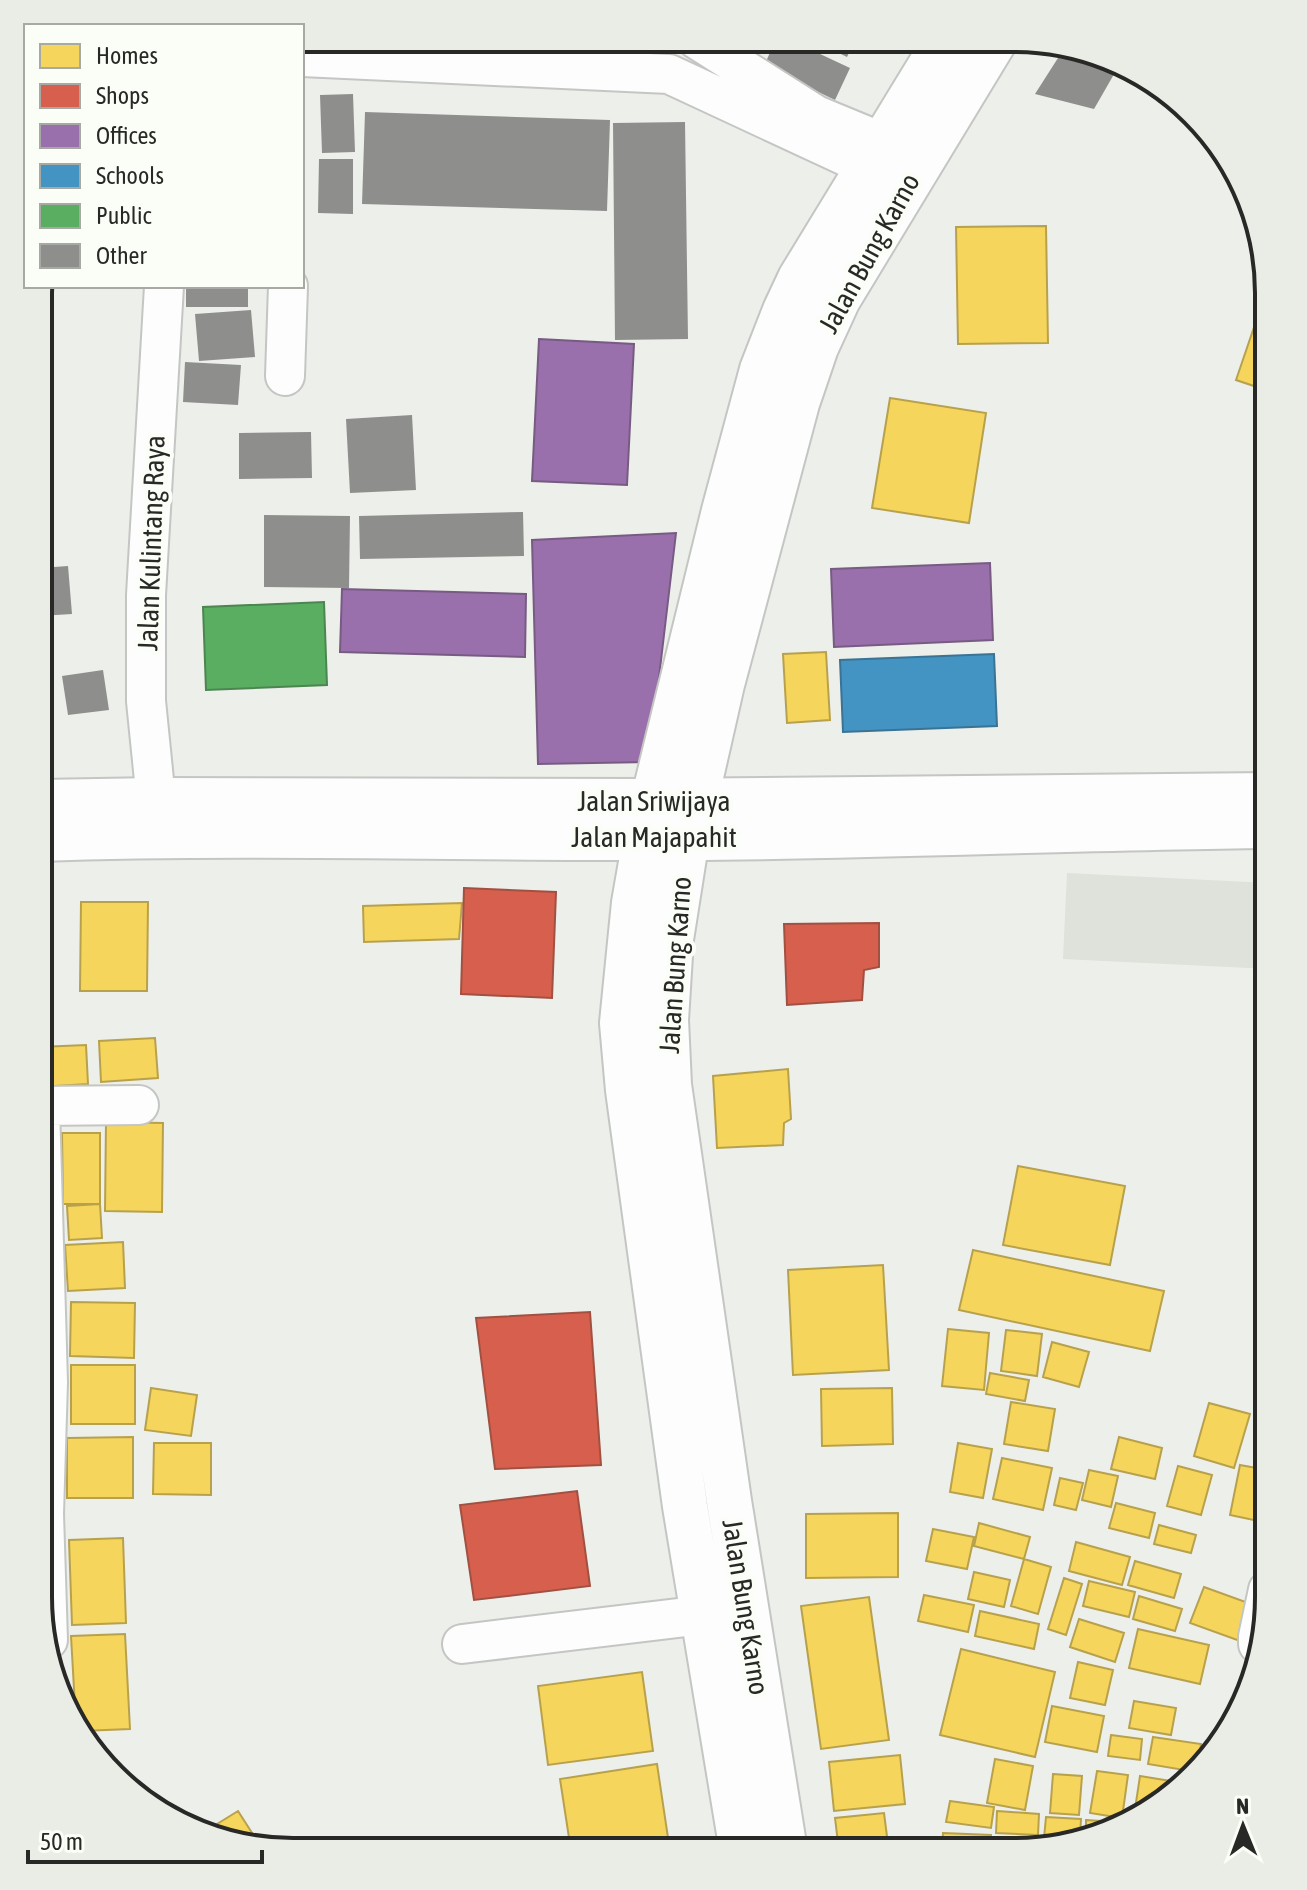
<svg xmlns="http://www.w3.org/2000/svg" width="1307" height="1890" font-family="'Asap Condensed',sans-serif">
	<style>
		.built { fill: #dee2da }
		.homes { fill: #f6d55c; stroke: #b8a14c; stroke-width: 2 }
		.shops { fill: #d6604d; stroke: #a25042; stroke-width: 2 }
		.offices { fill: #9970ab; stroke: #775b83; stroke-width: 2 }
		.schools { fill: #4393c3; stroke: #3b7394; stroke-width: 2 }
		.public { fill: #5aae61; stroke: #4b8650; stroke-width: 2 }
		.building { fill: #8e8f8c }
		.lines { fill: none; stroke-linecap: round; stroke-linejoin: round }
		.street-casing { stroke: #c4c6c3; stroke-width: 42 }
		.secondary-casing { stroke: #c4c6c3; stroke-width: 48 }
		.primary-casing { stroke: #c4c6c3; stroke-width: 48 }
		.street { stroke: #fcfdfc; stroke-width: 38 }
		.secondary { stroke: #fcfdfc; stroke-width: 44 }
		.primary { stroke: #fcfdfc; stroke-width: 44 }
		.labels { text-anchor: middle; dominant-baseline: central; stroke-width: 8; stroke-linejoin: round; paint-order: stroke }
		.street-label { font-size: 28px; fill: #282927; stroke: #fbfef7 }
		.rim { fill: none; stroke: #282927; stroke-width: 4 }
	</style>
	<rect width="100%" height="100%" fill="#edefeb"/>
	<path class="built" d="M1067 873 1269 883V969L1063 959Z"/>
	<path class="homes" d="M1046 226 1048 343 958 344 956 227Z
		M1267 289 1269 292V391L1236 380Z
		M890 398 986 413 969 523 872 508Z
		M826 652 830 720 787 723 783 654Z
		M81 902H148L147 991H80Z
		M462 903 459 939 364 942 363 906Z
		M155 1038 158 1078 101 1082 99 1041Z
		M86 1045 88 1084 39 1087V1047Z
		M788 1069 791 1119 784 1123 783 1145 717 1148 713 1076Z
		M106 1122 163 1123 162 1212 105 1211Z
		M62 1133H100V1204H63Z
		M1018 1166 1125 1186 1110 1265 1003 1245Z
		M100 1204 102 1238 69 1240 67 1206Z
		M123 1242 125 1288 68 1291 65 1245Z
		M973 1250 1164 1291 1150 1351 959 1310Z
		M883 1265 889 1370 793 1375 788 1270Z
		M71 1302 135 1303 134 1358 70 1356Z
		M948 1329 989 1333 984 1390 942 1386Z
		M1006 1330 1042 1334 1037 1376 1001 1371Z
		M1052 1342 1089 1352 1079 1387 1043 1377Z
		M71 1365H135V1424H71Z
		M990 1373 1029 1380 1025 1401 986 1394Z
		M151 1388 197 1395 191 1436 145 1430Z
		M892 1388 893 1444 822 1446 821 1389Z
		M1011 1402 1055 1409 1048 1451 1004 1444Z
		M1209 1403 1250 1414 1234 1468 1194 1456Z
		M133 1437V1498H67V1438Z
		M1119 1437 1162 1448 1155 1479 1111 1469Z
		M154 1443H211V1495L153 1494Z
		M958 1443 992 1449 983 1498 950 1492Z
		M1002 1458 1052 1468 1043 1510 993 1499Z
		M1240 1465 1268 1470V1523L1230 1515Z
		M1178 1466 1212 1475 1201 1515 1167 1506Z
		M1089 1470 1118 1476 1111 1507 1082 1500Z
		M1060 1478 1083 1483 1076 1510 1054 1505Z
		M1116 1503 1155 1513 1149 1538 1109 1528Z
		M898 1513V1577L806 1578V1514Z
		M979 1523 1030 1537 1024 1559 974 1546Z
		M1159 1525 1196 1535 1191 1553 1154 1544Z
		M933 1529 974 1537 967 1569 926 1561Z
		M123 1538 126 1623 72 1625 69 1540Z
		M1076 1542 1130 1557 1122 1585 1069 1571Z
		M1024 1559 1051 1567 1038 1614 1011 1606Z
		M1135 1561 1181 1574 1174 1598 1128 1585Z
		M974 1572 1010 1580 1004 1607 968 1599Z
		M1064 1578 1082 1584 1066 1635 1048 1629Z
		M1089 1581 1135 1592 1129 1617 1083 1606Z
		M1204 1587 1254 1605 1240 1641 1190 1623Z
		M924 1595 974 1605 968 1632 918 1621Z
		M1139 1596 1182 1609 1175 1631 1133 1619Z
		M869 1597 889 1740 821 1749 801 1606Z
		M980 1611 1039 1624 1034 1649 975 1636Z
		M1079 1619 1124 1633 1115 1662 1070 1647Z
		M1138 1629 1209 1645 1200 1684 1129 1668Z
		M125 1634 130 1729 81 1731 76 1724 71 1636Z
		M961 1649 1055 1672 1035 1757 940 1735Z
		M1078 1662 1113 1670 1105 1705 1070 1698Z
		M642 1672 653 1751 548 1765 538 1686Z
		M1134 1701 1176 1708 1171 1735 1129 1728Z
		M1052 1706 1104 1716 1097 1752 1045 1742Z
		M1111 1735 1142 1739 1140 1760 1108 1756Z
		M1153 1737 1201 1744 1198 1763 1190 1771 1148 1764Z
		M900 1755 905 1804 834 1811 829 1762Z
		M995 1759 1033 1766 1025 1810 987 1803Z
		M657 1764 670 1851H571L560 1779Z
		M1097 1771 1128 1775 1122 1818 1090 1813Z
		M1053 1774 1082 1776 1079 1815 1050 1813Z
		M1140 1776 1177 1782 1145 1810 1135 1809Z
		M950 1801 994 1807 991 1828 946 1822Z
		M238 1811 263 1850 209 1829Z
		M997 1811 1039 1814 1038 1835 996 1833Z
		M884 1813 889 1852 839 1851 835 1818Z
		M1046 1817 1081 1819 1080 1837 1069 1839 1044 1838Z
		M1086 1820 1116 1822V1828L1086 1836Z
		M943 1833 991 1835 990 1852 942 1851Z
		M996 1838H1022V1850L996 1852Z"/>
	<path class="shops" d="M464 888 556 892 552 998 461 994Z
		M879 923V967L864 970 862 1000 787 1005 784 924Z
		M590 1312 601 1465 495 1469 476 1318Z
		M577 1491 590 1586 474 1600 460 1505Z"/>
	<path class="offices" d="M539 339 634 344 627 485 532 481Z
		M676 533 649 762 538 764 532 540Z
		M990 563 993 640 834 647 831 569Z
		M342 589 526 594 525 657 340 652Z"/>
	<path class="schools" d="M994 654 997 726 843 732 840 660Z"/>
	<path class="public" d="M324 602 327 685 206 690 203 607Z"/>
	<path class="building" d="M776 39H788L850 68 835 100 764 66Z
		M812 40H855L847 57Z
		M1065 47 1117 69 1094 109 1035 94Z
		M353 94 355 152 322 153 320 95Z
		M365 112 610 120 607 211 362 204Z
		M685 122 688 339 615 340 613 123Z
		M319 159H353V214L318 213Z
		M186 286H248V307H186Z
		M251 310 255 357 199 361 195 314Z
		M185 362 241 365 238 405 183 402Z
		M412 415 416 490 350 493 346 419Z
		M311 432 312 478 239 479V433Z
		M523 512 524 556 360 559 359 516Z
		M264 515 350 516 349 588 264 587Z
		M68 566 72 614 40 616V568Z
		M103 670 109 710 68 715 62 676Z"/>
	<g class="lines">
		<defs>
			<path id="street" d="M696 39 816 115 884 143
				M302 57 669 74 869 167
				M285 376 288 286
				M156 800 146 701V595L164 286
				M39 1106 139 1105
				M40 1106 48 1382 44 1514 48 1640
				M462 1644 703 1615
				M1258 1644V1637L1268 1590"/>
			<path id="secondary" d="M742 1851 685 1506 628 1090 622 1023 634 903 649 817 724 511 762 370 785 311 800 279 946 40
				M785 1851 729 1501 669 1085 666 1020 671 939 687 838 722 684 797 403 816 347 838 299 995 40"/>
			<path id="primary" d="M39 802 156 800 652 801 1269 795
				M39 839C256 832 472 839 688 838 882 837 1075 828 1269 826"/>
		</defs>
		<use href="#street" class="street-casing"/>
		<use href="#secondary" class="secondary-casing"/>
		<use href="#primary" class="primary-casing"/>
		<use href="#street" class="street"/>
		<use href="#secondary" class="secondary"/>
		<use href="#primary" class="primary"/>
	</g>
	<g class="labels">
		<g class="street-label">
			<text transform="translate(869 253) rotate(-61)">Jalan Bung Karno</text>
			<text transform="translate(151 543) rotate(-88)">Jalan Kulintang Raya</text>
			<text x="654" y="801">Jalan Sriwijaya</text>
			<text x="654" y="837">Jalan Majapahit</text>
			<text transform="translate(675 965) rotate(-86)">Jalan Bung Karno</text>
			<text transform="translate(746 1607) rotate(81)">Jalan Bung Karno</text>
		</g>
	</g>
	<path d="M0 0H1307V1890H0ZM293 52H1014A241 241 0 0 1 1255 293V1597A241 241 0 0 1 1014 1838H293A241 241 0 0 1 52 1597V293A241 241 0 0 1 293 52Z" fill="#eaede6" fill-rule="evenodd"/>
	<path class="rim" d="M293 52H1014A241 241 0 0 1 1255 293V1597A241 241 0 0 1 1014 1838H293A241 241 0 0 1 52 1597V293A241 241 0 0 1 293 52Z"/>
	<rect x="24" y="24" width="280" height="264" fill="#fbfef7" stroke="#a7a9a4" stroke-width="2"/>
	<rect x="40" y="44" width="40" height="24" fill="#f6d55c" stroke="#a7a9a4" stroke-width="2"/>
	<text x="96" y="64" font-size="24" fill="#282927">Homes</text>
	<rect x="40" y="84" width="40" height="24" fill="#d6604d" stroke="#a7a9a4" stroke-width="2"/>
	<text x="96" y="104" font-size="24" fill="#282927">Shops</text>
	<rect x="40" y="124" width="40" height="24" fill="#9970ab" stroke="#a7a9a4" stroke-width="2"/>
	<text x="96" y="144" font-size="24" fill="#282927">Offices</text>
	<rect x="40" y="164" width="40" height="24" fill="#4393c3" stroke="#a7a9a4" stroke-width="2"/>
	<text x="96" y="184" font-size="24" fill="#282927">Schools</text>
	<rect x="40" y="204" width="40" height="24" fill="#5aae61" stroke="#a7a9a4" stroke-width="2"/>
	<text x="96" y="224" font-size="24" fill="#282927">Public</text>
	<rect x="40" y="244" width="40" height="24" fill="#8e8f8c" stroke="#a7a9a4" stroke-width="2"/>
	<text x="96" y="264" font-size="24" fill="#282927">Other</text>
	<g transform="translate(1243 1826) rotate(359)" stroke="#fbfef7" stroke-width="6" paint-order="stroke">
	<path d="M0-6L14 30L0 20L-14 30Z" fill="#282927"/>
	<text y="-12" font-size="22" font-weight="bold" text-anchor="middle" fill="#282927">N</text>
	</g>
	<path d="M28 1850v12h234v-12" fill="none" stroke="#282927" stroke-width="4"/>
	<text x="40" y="1850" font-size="24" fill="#282927" stroke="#fbfef7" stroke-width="6" paint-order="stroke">50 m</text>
</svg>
